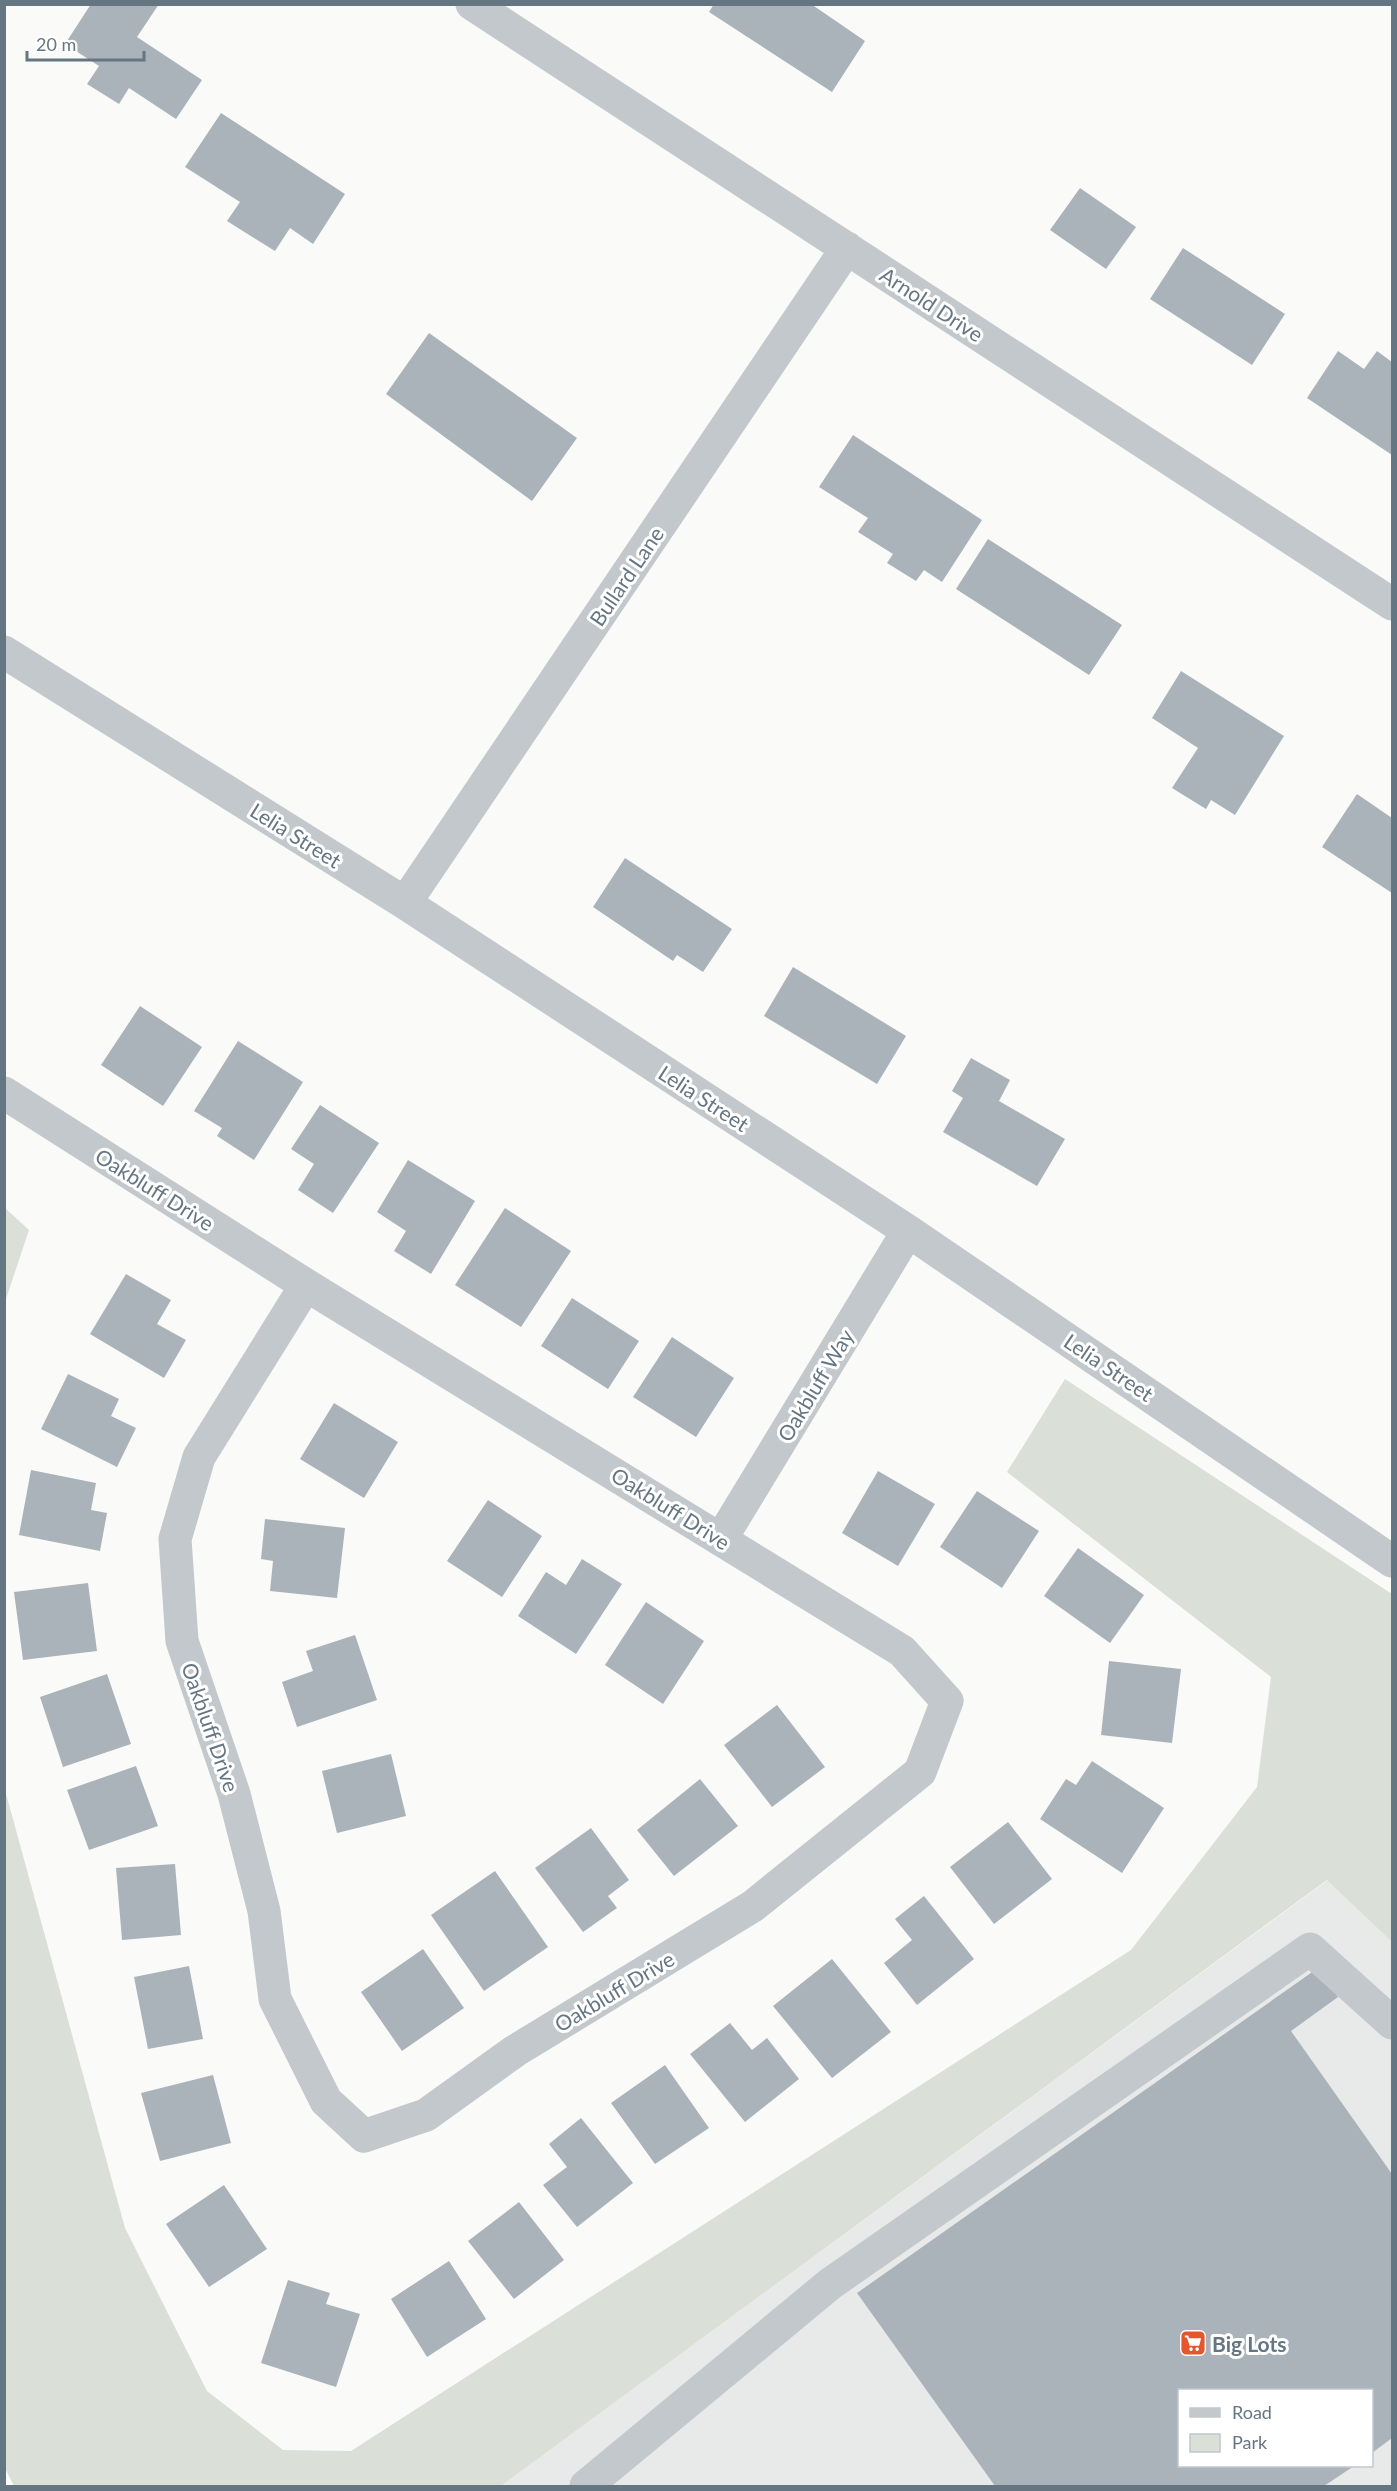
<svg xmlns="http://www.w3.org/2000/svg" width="1397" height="2491" font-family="Lato,sans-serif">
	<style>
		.built { fill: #e8e9e9; fill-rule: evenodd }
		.green { fill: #dadfd7 }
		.building { fill: #aab3b9 }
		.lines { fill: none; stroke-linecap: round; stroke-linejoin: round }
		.minor { stroke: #c3c8cc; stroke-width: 33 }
		.labels { text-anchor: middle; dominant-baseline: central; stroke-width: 6; stroke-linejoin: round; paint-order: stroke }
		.street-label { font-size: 21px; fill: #657683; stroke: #fff }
		.poi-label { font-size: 21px; font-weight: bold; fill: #657683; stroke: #fff; text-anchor: start }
	</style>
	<rect width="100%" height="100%" fill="#fafaf8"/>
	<path class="built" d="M1328 1880 1392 1942V2486H501ZM1180 2390H1372V2466H1180Z"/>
	<path class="green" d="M5 1208 29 1230 5 1302Z
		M1065 1379 1392 1594V1942L1327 1880 501 2486H14L4 2466 5 1790 125 2228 207 2391 283 2450 351 2451 1131 1950 1257 1787 1271 1677 1007 1472Z"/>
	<path class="building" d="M91 4H159L137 37 202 80 176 119 129 88 119 104 87 84 99 66 65 44Z
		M714 4H811L865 41 832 92 709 12Z
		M221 113 345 194 313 244 290 228 275 251 227 221 240 202 185 167Z
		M1080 188 1136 227 1106 269 1050 230Z
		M1183 248 1285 314 1252 365 1150 299Z
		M429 333 577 438 532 501 386 394Z
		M1338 351 1364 369 1377 351 1392 362V455L1307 398Z
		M853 435 982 520 942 582 924 570 916 581 887 563 893 554 858 532 868 518 819 487Z
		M988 539 1122 625 1089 675 956 589Z
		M1181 671 1284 736 1235 815 1211 800 1206 809 1172 788 1198 748 1152 718Z
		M1357 794 1392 818V893L1322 847Z
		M625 858 732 929 703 972 677 955 673 961 593 907Z
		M793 967 906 1036 877 1084 764 1016Z
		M140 1006 202 1047 163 1106 101 1065Z
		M238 1041 303 1082 254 1160 217 1136 222 1128 194 1111Z
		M971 1058 1010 1080 999 1101 1065 1139 1037 1186 943 1132 963 1098 952 1091Z
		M320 1105 379 1143 333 1213 298 1190 314 1164 291 1149Z
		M408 1160 475 1201 431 1274 394 1251 406 1231 377 1212Z
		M505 1208 571 1251 521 1327 455 1285Z
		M126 1274 171 1300 157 1324 186 1340 164 1378 90 1334Z
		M572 1298 639 1341 608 1389 541 1346Z
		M672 1337 734 1378 696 1437 633 1397Z
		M68 1374 119 1399 111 1416 136 1428 117 1467 41 1429Z
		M334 1403 398 1442 364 1498 300 1459Z
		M31 1470 96 1483 91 1510 107 1513 100 1551 19 1535Z
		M878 1471 935 1504 898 1566 842 1533Z
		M977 1491 1039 1531 1002 1588 940 1547Z
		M488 1500 542 1536 502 1597 447 1561Z
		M265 1519 345 1528 337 1598 270 1591 273 1561 261 1559Z
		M1078 1548 1144 1595 1110 1643 1044 1596Z
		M582 1559 622 1584 576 1654 518 1616 546 1572 566 1585Z
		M88 1583 97 1651 23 1660 14 1592Z
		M646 1602 704 1641 663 1704 605 1665Z
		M355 1635 377 1700 297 1727 282 1682 313 1671 306 1651Z
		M1109 1661 1181 1669 1172 1743 1101 1735Z
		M107 1674 131 1744 63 1767 40 1697Z
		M777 1705 825 1767 772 1807 724 1745Z
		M391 1754 406 1816 337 1833 322 1771Z
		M1092 1761 1164 1808 1122 1873 1040 1819 1066 1779 1076 1785Z
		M136 1766 158 1826 89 1850 67 1790Z
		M700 1779 738 1826 674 1876 637 1830Z
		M1008 1822 1052 1879 994 1924 950 1867Z
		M591 1828 629 1880 608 1896 617 1908 583 1932 535 1868Z
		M175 1864 181 1935 122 1940 116 1868Z
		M495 1871 548 1947 484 1991 431 1915Z
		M924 1896 974 1959 917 2005 884 1963 912 1940 895 1919Z
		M423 1949 464 2008 402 2051 361 1992Z
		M832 1959 891 2032 832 2078 773 2006Z
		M189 1966 203 2039 148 2049 134 1977Z
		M1318 1968 1338 1997 1291 2031 1392 2174V2438L1372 2453V2390H1180V2466H1354L1324 2486H995L857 2293Z
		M730 2023 752 2050 767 2038 799 2079 745 2122 690 2054Z
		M665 2065 709 2128 655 2164 611 2103Z
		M213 2075 231 2143 160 2161 141 2093Z
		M581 2118 633 2183 577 2227 543 2185 567 2167 549 2144Z
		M224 2185 267 2249 209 2287 166 2224Z
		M519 2202 564 2260 514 2299 468 2241Z
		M449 2261 486 2319 427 2357 391 2299Z
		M288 2280 330 2293 326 2304 360 2314 336 2387 261 2363Z"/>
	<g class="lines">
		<path class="minor" d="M472 4 1392 604
			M4 652 405 903 908 1231 1392 1561
			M405 903 847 248
			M4 1093 306 1285 902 1651 947 1701 920 1772 753 1906 515 2051 426 2115 364 2136 326 2101 275 1999 264 1911 234 1794 182 1641 175 1539 199 1457 306 1285
			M721 1539 908 1231
			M586 2486 830 2284 1310 1949 1392 2023"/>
	</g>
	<defs>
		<symbol id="supermarket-square" viewBox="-11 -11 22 22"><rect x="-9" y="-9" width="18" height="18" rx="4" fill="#e4572e" stroke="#fff"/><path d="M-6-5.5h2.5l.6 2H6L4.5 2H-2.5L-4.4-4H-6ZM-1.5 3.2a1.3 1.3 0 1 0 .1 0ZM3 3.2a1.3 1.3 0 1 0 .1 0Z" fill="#fff"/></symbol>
	</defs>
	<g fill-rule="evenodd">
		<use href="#supermarket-square" x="1178" y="2328" width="30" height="30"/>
	</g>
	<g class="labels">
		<g class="street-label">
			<text transform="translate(932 304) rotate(33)">Arnold Drive</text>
			<text transform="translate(626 576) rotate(-56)">Bullard Lane</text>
			<text transform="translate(296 835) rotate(32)">Lelia Street</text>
			<text transform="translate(704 1098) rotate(33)">Lelia Street</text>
			<text transform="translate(155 1189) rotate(32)">Oakbluff Drive</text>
			<text transform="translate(1109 1367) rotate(34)">Lelia Street</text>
			<text transform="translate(815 1385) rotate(-59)">Oakbluff Way</text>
			<text transform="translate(671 1508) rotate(32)">Oakbluff Drive</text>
			<text transform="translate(211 1727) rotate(71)">Oakbluff Drive</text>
			<text transform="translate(614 1991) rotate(-31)">Oakbluff Drive</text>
		</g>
		<g class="poi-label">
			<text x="1212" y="2343">Big Lots</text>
		</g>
	</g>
	<rect width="1397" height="2491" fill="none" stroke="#657683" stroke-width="12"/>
	<rect x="1178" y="2389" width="195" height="78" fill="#ffffff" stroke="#c1c8cd" stroke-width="1.5"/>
	<rect x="1190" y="2408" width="30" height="9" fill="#c3c8cc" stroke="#c1c8cd" stroke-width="1.5"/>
	<text x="1232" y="2419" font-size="18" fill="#657683">Road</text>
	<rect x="1190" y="2434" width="30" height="18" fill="#dadfd7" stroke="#c1c8cd" stroke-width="1.5"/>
	<text x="1232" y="2449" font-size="18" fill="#657683">Park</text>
	<path d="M27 51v9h117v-9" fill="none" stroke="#657683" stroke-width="3"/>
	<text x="36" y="51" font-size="18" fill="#657683" stroke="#ffffff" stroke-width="4.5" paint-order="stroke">20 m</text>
</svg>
